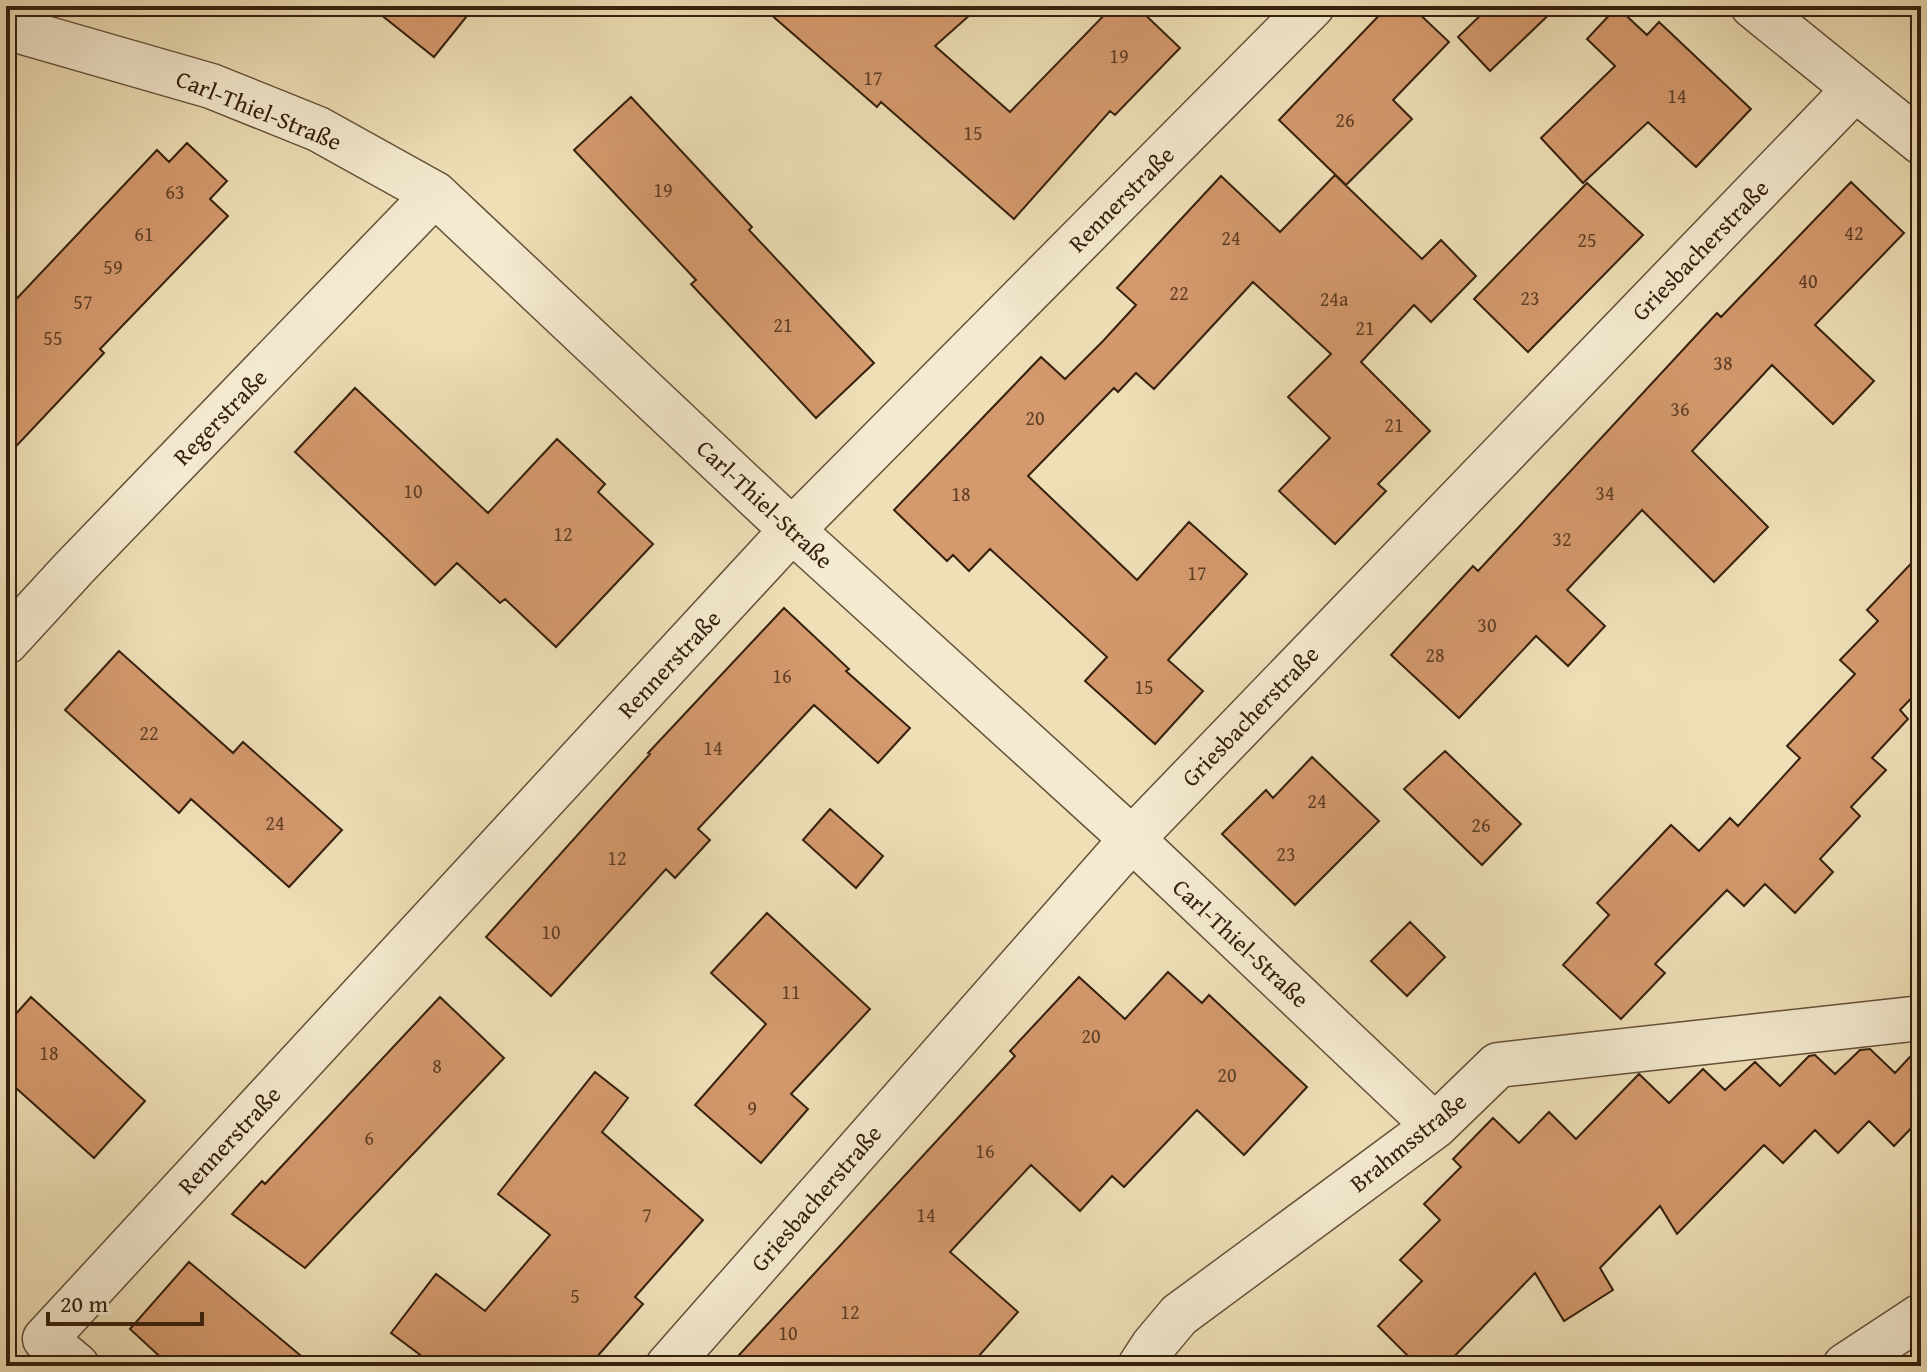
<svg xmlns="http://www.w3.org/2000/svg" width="1927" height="1372" font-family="'Gentium Book Plus',serif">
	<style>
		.building { fill: #d4996d; stroke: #36200d; stroke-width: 2 }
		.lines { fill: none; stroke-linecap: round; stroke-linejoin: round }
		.street-casing { stroke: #645038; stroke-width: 47 }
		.street { stroke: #f4ead0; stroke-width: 44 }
		.labels { text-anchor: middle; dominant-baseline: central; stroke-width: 6; stroke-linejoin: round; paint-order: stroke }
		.number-label { font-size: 20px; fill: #5e3e25 }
		.street-label { font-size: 24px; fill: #36200d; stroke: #f4ead0 }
	</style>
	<rect width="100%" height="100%" fill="#eedfb7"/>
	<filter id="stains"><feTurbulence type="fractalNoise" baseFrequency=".0025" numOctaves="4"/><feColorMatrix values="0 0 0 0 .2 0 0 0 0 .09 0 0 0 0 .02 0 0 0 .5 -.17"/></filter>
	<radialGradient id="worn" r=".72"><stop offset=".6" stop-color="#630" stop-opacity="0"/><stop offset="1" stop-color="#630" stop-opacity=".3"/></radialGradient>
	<path class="building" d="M370 6H475L434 57Z
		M761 6H980L935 46 1010 112 1113 6H1136L1180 48 1115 115 1110 111 1014 219 881 102 877 107Z
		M1388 6H1411L1449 42 1393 100 1412 119 1346 185 1279 120Z
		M1490 6H1558L1490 71 1458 37Z
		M1617 7 1647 35 1659 22 1751 109 1696 167 1648 122 1583 183 1541 138 1615 66 1587 39Z
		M631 97 752 227 749 230 874 363 816 418 691 284 696 280 574 150Z
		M187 143 227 181 210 199 228 216 100 349 104 353 6 457V310L157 150 169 162Z
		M1335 175 1422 259 1441 240 1476 276 1431 322 1414 305 1361 362 1430 431 1378 484 1386 491 1335 544 1279 491 1330 438 1288 397 1331 354 1253 282 1154 389 1136 373 1118 392 1114 388 1028 476 1137 580 1189 522 1247 574 1168 660 1203 691 1155 744 1085 681 1107 657 990 549 969 571 953 555 947 561 894 510 1041 357 1065 379 1103 341 1136 305 1117 288 1221 176 1280 232Z
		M1851 182 1904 233 1815 325 1874 381 1833 424 1772 365 1692 451 1768 527 1714 582 1642 510 1567 590 1605 626 1568 666 1536 636 1459 718 1391 655 1473 566 1478 571 1717 313 1721 317Z
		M1587 183 1643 235 1528 352 1474 299Z
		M355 388 488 513 557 439 605 484 598 492 653 544 556 647 505 599 500 603 457 563 435 585 295 452Z
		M1921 553V688L1900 710 1908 719 1872 758 1886 770 1851 807 1860 816 1820 859 1833 872 1795 913 1765 884 1744 906 1727 890 1655 964 1665 973 1621 1019 1563 965 1609 915 1597 903 1671 825 1699 851 1730 818 1738 826 1800 758 1787 746 1855 674 1840 660 1878 621 1867 610Z
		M784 608 849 669 846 671 910 728 878 763 814 705 698 829 710 840 675 878 666 869 551 996 486 937 650 754 648 753Z
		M119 651 233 753 243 742 342 830 289 887 191 799 179 813 65 710Z
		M1445 751 1521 824 1482 865 1404 789Z
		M1312 757 1379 821 1295 905 1222 834 1266 790 1273 798Z
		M830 809 883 856 856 888 803 840Z
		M767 913 870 1009 791 1094 808 1109 761 1163 695 1105 766 1024 711 973Z
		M1410 922 1445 957 1407 996 1371 961Z
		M1168 972 1202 1003 1209 995 1307 1087 1244 1155 1197 1110 1124 1187 1112 1176 1080 1211 1031 1165 950 1252 1018 1312 970 1366H729L1015 1056 1010 1051 1079 977 1125 1019Z
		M31 997 145 1101 94 1158 6 1079V1025Z
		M440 997 504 1058 305 1268 232 1214 262 1181 265 1184Z
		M1921 1045V1118L1894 1146 1869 1121 1838 1153 1815 1130 1783 1163 1764 1145 1677 1234 1660 1206 1600 1268 1613 1290 1564 1321 1535 1273 1445 1366H1418L1378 1326 1422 1281 1400 1260 1440 1220 1424 1204 1461 1167 1453 1159 1493 1118 1519 1143 1549 1112 1576 1139 1639 1074 1669 1103 1703 1069 1725 1090 1755 1062 1780 1086 1809 1056 1815 1055 1835 1074 1860 1050 1870 1049 1895 1073Z
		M595 1072 628 1098 602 1132 703 1220 635 1297 643 1304 589 1366H435L391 1333 436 1274 485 1311 550 1235 498 1194Z
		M189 1262 313 1366H170L130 1329Z"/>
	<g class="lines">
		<defs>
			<path id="street" d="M1753 6 1921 142
				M6 27 211 86 318 129 435 194 792 530 1132 839 1435 1126
				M6 642 74 568 435 194
				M77 1366 45 1339 792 530 1312 6
				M668 1366 1132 839 1855 89
				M1140 1366 1153 1346 1179 1315 1435 1126 1498 1065 1921 1018
				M1845 1366 1921 1316"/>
		</defs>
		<use href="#street" class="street-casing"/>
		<use href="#street" class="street"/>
	</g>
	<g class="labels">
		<g class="number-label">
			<text x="1119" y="55">19</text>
			<text x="873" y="77">17</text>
			<text x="1677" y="95">14</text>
			<text x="1345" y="119">26</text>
			<text x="973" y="132">15</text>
			<text x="663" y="189">19</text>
			<text x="175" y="191">63</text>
			<text x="1854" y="232">42</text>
			<text x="144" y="233">61</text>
			<text x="1231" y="237">24</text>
			<text x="1587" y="239">25</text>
			<text x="113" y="266">59</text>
			<text x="1808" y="280">40</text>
			<text x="1179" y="292">22</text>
			<text x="1530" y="297">23</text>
			<text x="1334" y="298">24a</text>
			<text x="83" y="301">57</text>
			<text x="783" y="324">21</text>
			<text x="1365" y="327">21</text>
			<text x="53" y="337">55</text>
			<text x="1723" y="362">38</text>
			<text x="1680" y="408">36</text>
			<text x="1035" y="417">20</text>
			<text x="1394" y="424">21</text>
			<text x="413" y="490">10</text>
			<text x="1605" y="492">34</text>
			<text x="961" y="493">18</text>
			<text x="563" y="533">12</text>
			<text x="1562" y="538">32</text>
			<text x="1197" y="572">17</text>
			<text x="1487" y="624">30</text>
			<text x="1435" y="654">28</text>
			<text x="782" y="675">16</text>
			<text x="1144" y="686">15</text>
			<text x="149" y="732">22</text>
			<text x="713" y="747">14</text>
			<text x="1317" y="800">24</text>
			<text x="275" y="822">24</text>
			<text x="1481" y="824">26</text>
			<text x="1286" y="853">23</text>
			<text x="617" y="857">12</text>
			<text x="551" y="931">10</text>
			<text x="791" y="991">11</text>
			<text x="1091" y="1035">20</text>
			<text x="49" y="1052">18</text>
			<text x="437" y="1065">8</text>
			<text x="1227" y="1074">20</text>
			<text x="752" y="1107">9</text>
			<text x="369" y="1137">6</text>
			<text x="985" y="1150">16</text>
			<text x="647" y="1214">7</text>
			<text x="926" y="1214">14</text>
			<text x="575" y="1295">5</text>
			<text x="850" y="1311">12</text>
			<text x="788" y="1332">10</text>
		</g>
		<g class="street-label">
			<text transform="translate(259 110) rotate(22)">Carl-Thiel-Straße</text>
			<text transform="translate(1121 199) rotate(-45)">Rennerstraße</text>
			<text transform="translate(1700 250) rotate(-46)">Griesbacherstraße</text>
			<text transform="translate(220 417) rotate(-46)">Regerstraße</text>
			<text transform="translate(765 504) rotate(43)">Carl-Thiel-Straße</text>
			<text transform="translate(669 664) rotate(-47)">Rennerstraße</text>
			<text transform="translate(1250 716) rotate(-46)">Griesbacherstraße</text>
			<text transform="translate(1241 943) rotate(43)">Carl-Thiel-Straße</text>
			<text transform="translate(229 1140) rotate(-47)">Rennerstraße</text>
			<text transform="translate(1408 1142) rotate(-39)">Brahmsstraße</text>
			<text transform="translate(816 1198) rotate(-49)">Griesbacherstraße</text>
		</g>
	</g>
	<rect width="1927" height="1372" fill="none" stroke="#eedfb7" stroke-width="32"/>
	<rect x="8" y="8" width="1911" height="1356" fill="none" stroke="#36200d" stroke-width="4"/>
	<rect x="16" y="16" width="1895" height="1340" fill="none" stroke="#36200d" stroke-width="2"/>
	<path d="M48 1312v12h154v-12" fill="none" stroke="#36200d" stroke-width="4"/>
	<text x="60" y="1312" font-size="24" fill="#36200d" stroke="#f4ead0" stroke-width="6" paint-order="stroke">20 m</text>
	<rect width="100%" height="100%" filter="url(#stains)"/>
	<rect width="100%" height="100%" fill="url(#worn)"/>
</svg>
